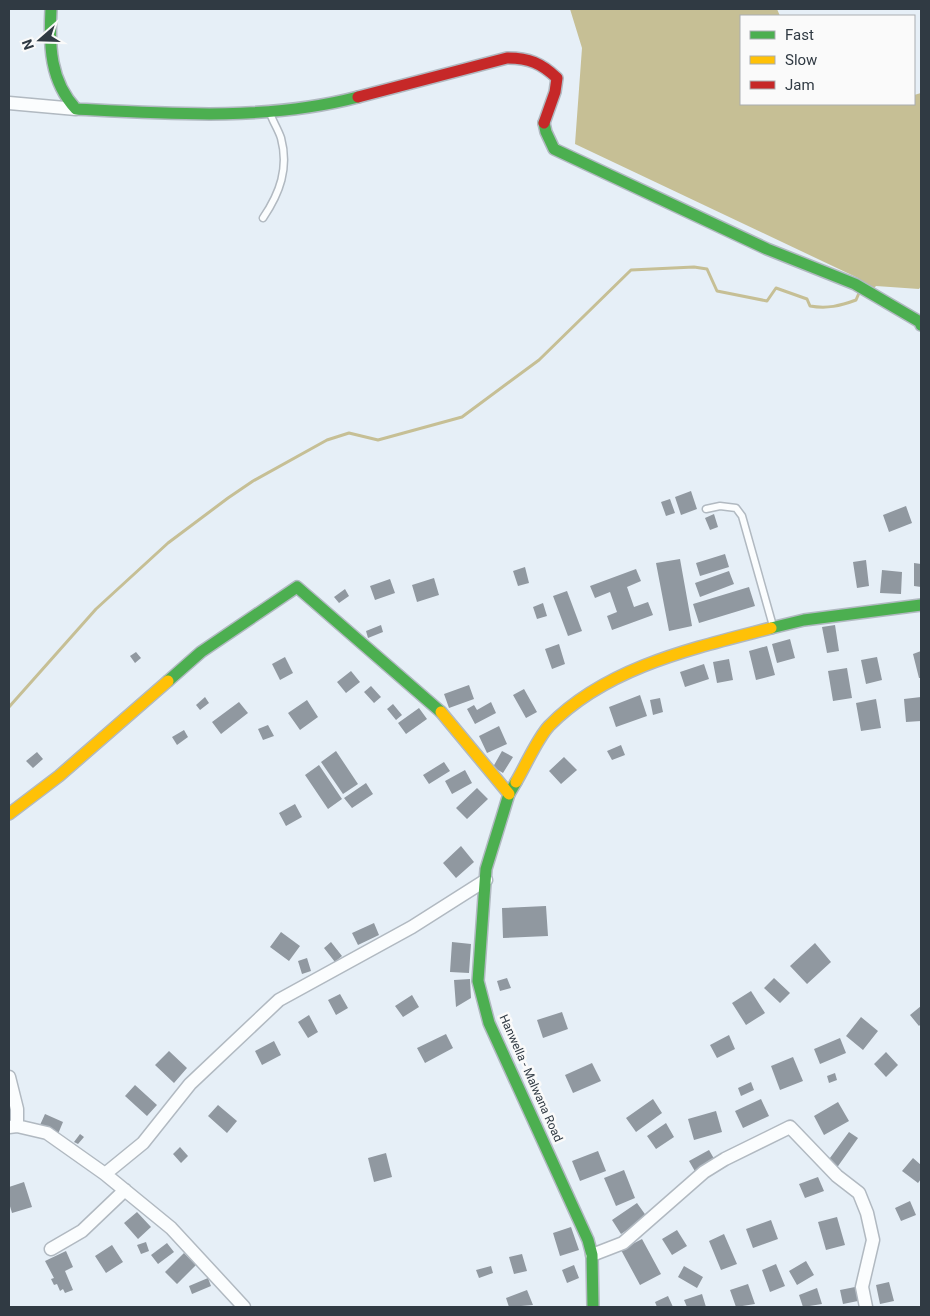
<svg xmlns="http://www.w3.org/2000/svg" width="930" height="1316" font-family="Roboto,sans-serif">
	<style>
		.water { fill: #c6bf95 }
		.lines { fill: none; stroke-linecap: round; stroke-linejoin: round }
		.stream { stroke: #c6bf95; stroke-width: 3 }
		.building { fill: #9098a0 }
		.lane-casing { stroke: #b1b9c1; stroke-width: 9 }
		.street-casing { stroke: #b1b9c1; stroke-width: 15 }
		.fast-casing { stroke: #b1b9c1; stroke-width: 14 }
		.slow-casing { stroke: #b1b9c1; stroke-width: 14 }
		.jam-casing { stroke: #b1b9c1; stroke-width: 14 }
		.lane { stroke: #fbfdfe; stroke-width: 6 }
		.street { stroke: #fbfdfe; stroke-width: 12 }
		.fast { stroke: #4caf50; stroke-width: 11 }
		.slow { stroke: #ffc107; stroke-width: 11 }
		.jam { stroke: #c62828; stroke-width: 11 }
		.labels { text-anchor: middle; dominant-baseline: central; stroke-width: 5; stroke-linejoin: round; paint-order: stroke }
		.street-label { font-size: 12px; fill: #303a43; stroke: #fafafa }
	</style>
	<rect width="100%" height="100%" fill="#e6eff7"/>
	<path class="water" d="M570 9H777L780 16H741V104H914V95L921 93V286L919 289 876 286 871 292 858 278 575 144 582 48Z"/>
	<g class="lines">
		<path class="stream" d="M9 707 96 609 168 543 228 498 253 481 327 440 349 433 378 440 462 417 539 360 631 270 694 267 707 269 717 291 767 301 776 288 807 299 810 306C827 309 840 306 856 300L859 293"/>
	</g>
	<path class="building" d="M691 491 697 509 681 515 675 497Z
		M670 499 675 513 666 516 661 502Z
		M906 506 912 523 889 532 883 515Z
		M714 514 718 527 710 530 705 518Z
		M725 554 729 567 700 576 696 563Z
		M680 559 692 626 669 631 656 563Z
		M866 560 869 586 857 588 853 562Z
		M914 563 921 564V587L914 586Z
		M525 567 529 583 518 586 513 571Z
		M636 569 641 581 627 587 634 607 648 602 653 615 612 630 607 616 617 612 610 592 595 598 590 586Z
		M882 570 902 572 901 594 880 593Z
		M729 571 734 584 700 597 695 583Z
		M434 578 439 595 417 602 412 585Z
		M390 579 395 593 375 600 370 586Z
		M749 587 755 606 699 623 693 604Z
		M345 589 349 596 339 603 334 597Z
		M567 591 582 631 568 636 553 596Z
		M543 603 547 616 537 619 533 607Z
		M381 625 383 632 368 638 366 631Z
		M835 625 839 651 827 653 822 627Z
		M790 639 795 658 777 663 772 644Z
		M559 644 565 664 552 669 545 649Z
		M767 646 775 675 756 680 749 651Z
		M921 651V678H919L913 654Z
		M136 652 141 658 135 663 130 656Z
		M285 657 293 673 280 680 272 664Z
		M877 657 882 680 866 684 861 660Z
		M729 659 733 680 717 683 713 662Z
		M704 664 709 679 685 687 680 672Z
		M847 668 852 698 833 701 828 671Z
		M351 671 360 682 346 693 337 682Z
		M469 685 474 699 449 708 444 694Z
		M371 686 381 697 374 703 364 692Z
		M524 689 537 712 526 718 513 695Z
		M640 695 647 716 616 727 609 707Z
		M205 697 209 703 200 710 196 705Z
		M921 697V721L906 722 904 699Z
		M660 698 663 712 653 715 650 700Z
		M876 699 881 728 861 731 856 703Z
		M307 700 318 717 300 730 288 713Z
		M239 702 248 713 221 734 212 722Z
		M491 702 496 713 475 724 467 709 474 705 477 710Z
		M393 704 402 715 396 720 387 709Z
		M419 708 427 719 406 734 398 723Z
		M268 725 274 736 263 740 258 729Z
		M499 726 507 744 487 753 479 736Z
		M184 730 188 737 177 745 172 737Z
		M621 745 625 755 612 760 607 751Z
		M336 751 358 784 343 794 321 762Z
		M502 751 513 757 503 773 493 767Z
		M37 752 43 759 33 768 26 761Z
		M564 757 577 770 561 784 549 771Z
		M444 762 450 771 429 784 423 775Z
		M319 765 342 799 328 809 305 775Z
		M465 770 472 783 452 794 445 781Z
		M366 783 373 794 352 808 344 798Z
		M477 788 488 799 467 819 456 808Z
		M295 804 302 817 286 826 279 813Z
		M461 846 474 862 456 878 443 863Z
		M546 906 548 936 503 938 502 908Z
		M374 923 379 935 358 945 352 933Z
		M281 932 300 946 289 961 270 947Z
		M331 942 342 956 335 962 324 948Z
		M452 942 471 944 469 973 450 972Z
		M815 943 831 962 807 984 790 966Z
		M307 958 311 971 302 974 298 961Z
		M507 978 511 988 500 991 497 981Z
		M774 978 790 993 780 1003 764 988Z
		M470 979 471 998 456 1007 454 980Z
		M751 991 765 1013 746 1025 732 1003Z
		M340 994 348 1008 336 1015 328 1000Z
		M412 995 419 1007 403 1017 395 1006Z
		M921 1006V1024L919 1026 910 1015Z
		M562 1012 568 1029 543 1038 537 1020Z
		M309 1015 318 1032 308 1038 298 1022Z
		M861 1017 878 1031 863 1050 846 1036Z
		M446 1034 453 1048 425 1063 417 1048Z
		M729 1035 735 1049 717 1058 710 1045Z
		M840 1038 846 1053 820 1064 814 1049Z
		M274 1041 281 1055 262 1065 255 1051Z
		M169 1051 187 1068 174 1083 155 1065Z
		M886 1052 898 1065 886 1077 874 1064Z
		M793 1057 803 1081 780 1090 771 1066Z
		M592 1063 601 1081 573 1093 565 1075Z
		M835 1073 837 1080 829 1083 827 1076Z
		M751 1082 754 1090 741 1096 738 1088Z
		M135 1085 157 1105 147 1116 125 1096Z
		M653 1099 662 1113 636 1132 626 1118Z
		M761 1099 769 1116 743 1128 735 1111Z
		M838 1102 849 1121 824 1135 814 1116Z
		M218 1105 237 1121 227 1133 208 1116Z
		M716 1111 722 1132 694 1140 688 1119Z
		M45 1114 63 1122 58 1134 40 1125Z
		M666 1123 674 1137 656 1149 647 1136Z
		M849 1132 858 1138 836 1169 827 1162Z
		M80 1134 84 1137 78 1144 74 1142Z
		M180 1147 188 1156 181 1163 173 1154Z
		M709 1150 716 1162 696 1173 689 1161Z
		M598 1151 606 1171 580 1181 572 1161Z
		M386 1153 392 1177 374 1182 368 1158Z
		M913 1158 921 1165V1179L918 1183 902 1171Z
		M624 1170 635 1198 616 1206 604 1178Z
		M818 1177 824 1191 805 1198 799 1184Z
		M24 1182 32 1207 12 1213 9 1203V1187Z
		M910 1201 916 1215 901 1221 895 1208Z
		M637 1203 647 1217 621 1234 612 1220Z
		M137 1212 151 1227 138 1239 124 1223Z
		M837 1217 845 1245 826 1250 818 1222Z
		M771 1220 778 1239 753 1248 746 1229Z
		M571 1227 579 1250 560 1256 553 1233Z
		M677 1230 687 1246 672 1255 662 1239Z
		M724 1234 737 1264 721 1270 709 1241Z
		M642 1239 661 1274 640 1285 621 1250Z
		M146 1242 149 1251 141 1254 137 1245Z
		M167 1243 174 1252 158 1264 151 1255Z
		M112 1245 123 1262 106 1273 95 1256Z
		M66 1251 73 1267 65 1271 73 1290 65 1293 63 1289 60 1291 57 1284 54 1285 51 1279 54 1278 45 1261Z
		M184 1253 196 1265 177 1284 165 1272Z
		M522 1254 527 1271 514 1274 509 1257Z
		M806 1261 814 1275 797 1285 789 1271Z
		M776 1264 785 1286 770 1292 762 1270Z
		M574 1265 579 1278 567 1283 562 1270Z
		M491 1266 493 1273 479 1278 476 1270Z
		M684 1266 703 1277 697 1288 678 1277Z
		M208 1278 211 1286 192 1294 189 1286Z
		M889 1282 894 1301 880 1304 876 1285Z
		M748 1284 755 1304 736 1307 730 1290Z
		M855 1287 858 1301 843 1304 840 1290Z
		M817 1288 822 1304 803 1307 799 1295Z
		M527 1290 533 1305 509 1307 506 1298Z
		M702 1294 706 1307H687L684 1300Z
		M668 1296 673 1307H657L655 1302Z"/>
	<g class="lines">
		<defs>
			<path id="lane" d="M263 218C280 193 289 168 281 138 278 129 273 122 270 113
				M706 509 720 506 736 508 742 516 773 626"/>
			<path id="street" d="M9 103 76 109
				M9 1077 17 1109V1126
				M9 1127 17 1126 47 1133 105 1174 171 1228 244 1307
				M105 1174 143 1143 190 1084 279 1000 412 927 486 880
				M51 1249 82 1231 125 1190
				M592 1255 623 1243 704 1172 725 1159 790 1127 837 1176 859 1193 867 1213 873 1240 862 1287 866 1307"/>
			<path id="fast" d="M51 9C49 46 50 81 76 109 169 114 267 121 358 97
				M544 123 546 132 554 149 767 249 855 284 920 322 921 325
				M771 628 804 620 921 605
				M168 681 201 652 297 587 441 712
				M516 782 509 794 486 869 478 981 489 1023 588 1240 592 1255 593 1307"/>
			<path id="slow" d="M441 712 509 794
				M516 782C526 765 537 739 549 726 606 667 694 648 771 628
				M9 814 59 776 168 681"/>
			<path id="jam" d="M358 97 507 58C529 58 541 63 557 78L555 92 544 123"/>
		</defs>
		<use href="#lane" class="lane-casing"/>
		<use href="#street" class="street-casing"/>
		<use href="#fast" class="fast-casing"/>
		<use href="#slow" class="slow-casing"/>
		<use href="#jam" class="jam-casing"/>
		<use href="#lane" class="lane"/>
		<use href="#street" class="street"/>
		<use href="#fast" class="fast"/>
		<use href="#slow" class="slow"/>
		<use href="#jam" class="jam"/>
	</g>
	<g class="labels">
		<g class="street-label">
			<text transform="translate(531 1078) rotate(66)">Hanwella - Malwana Road</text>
		</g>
	</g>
	<rect width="930" height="1316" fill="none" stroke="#303a43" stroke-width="20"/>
	<rect x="740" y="15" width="175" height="90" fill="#fafafa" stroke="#a9adb1"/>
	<rect x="750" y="31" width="25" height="8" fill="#4caf50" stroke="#a9adb1"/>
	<text x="785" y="40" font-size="15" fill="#303a43">Fast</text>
	<rect x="750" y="56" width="25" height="8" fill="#ffc107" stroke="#a9adb1"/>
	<text x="785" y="65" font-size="15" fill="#303a43">Slow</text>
	<rect x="750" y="81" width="25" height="8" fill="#c62828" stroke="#a9adb1"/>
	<text x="785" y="90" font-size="15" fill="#303a43">Jam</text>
	<g transform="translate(40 40) rotate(250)" stroke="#fafafa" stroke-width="4" paint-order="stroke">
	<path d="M0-4L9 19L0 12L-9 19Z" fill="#303a43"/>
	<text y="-8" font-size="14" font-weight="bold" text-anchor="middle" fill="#303a43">N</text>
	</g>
</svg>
